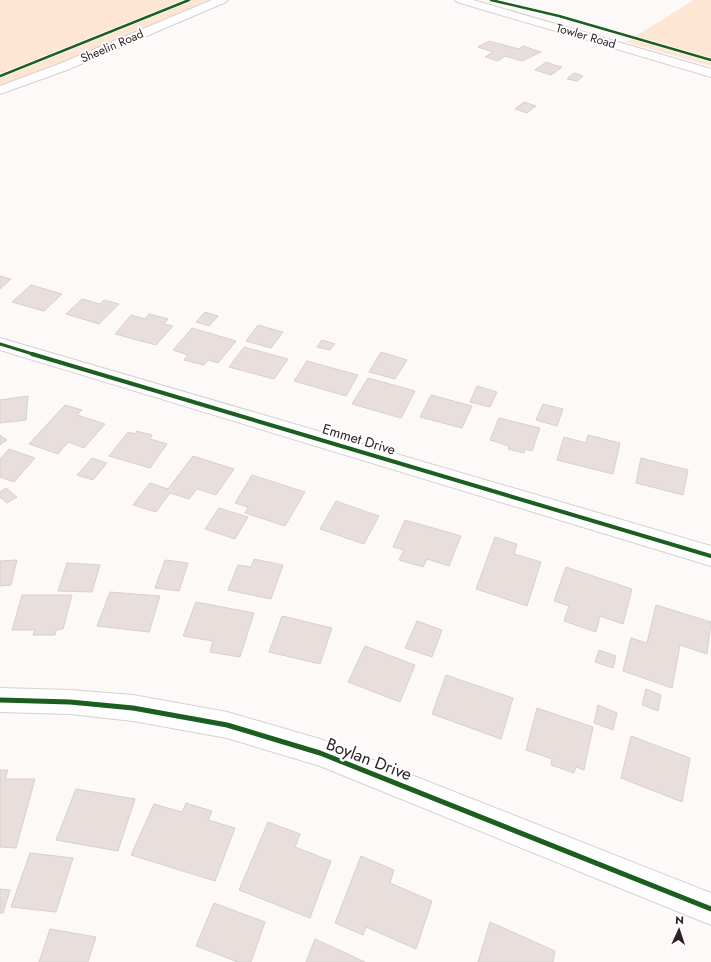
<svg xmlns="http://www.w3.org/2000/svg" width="711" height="962" font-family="Jost,sans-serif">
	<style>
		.green { fill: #fde6d3 }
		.building { fill: #e8dfdd; stroke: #d8d0ce }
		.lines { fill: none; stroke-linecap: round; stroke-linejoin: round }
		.street-casing { stroke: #d8cfd0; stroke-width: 2 }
		.street { fill: #fffefe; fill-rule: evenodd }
		.cycleway-far3-casing { stroke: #fff; stroke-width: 4 }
		.cycleway-far2-casing { stroke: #fff; stroke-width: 5 }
		.cycleway-far1-casing { stroke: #fff; stroke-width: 6 }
		.cycleway-casing { stroke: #fff; stroke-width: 8 }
		.cycleway-far3 { stroke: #1b5e20; stroke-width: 2.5 }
		.cycleway-far2 { stroke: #1b5e20; stroke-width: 3 }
		.cycleway-far1 { stroke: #1b5e20; stroke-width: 4 }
		.cycleway { stroke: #1b5e20; stroke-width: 5 }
		.labels { text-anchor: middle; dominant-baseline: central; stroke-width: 4; stroke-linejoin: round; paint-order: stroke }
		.far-street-label { font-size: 12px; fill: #2e2123; stroke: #fff }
		.street-label { font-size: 14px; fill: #2e2123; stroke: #fff }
		.near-street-label { font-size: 17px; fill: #2e2123; stroke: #fff }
	</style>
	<rect width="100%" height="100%" fill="#fdf9f9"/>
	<path class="green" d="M0 0H226L0 90Z
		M694 0H711V66L626 42Z"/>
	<path class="building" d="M489 41 519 49 523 46 541 52 522 61 505 56 498 61 485 57 493 52 478 47Z
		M546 62 554 65 562 67 551 75 535 70Z
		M574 73 583 76 577 81 567 79Z
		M524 102 536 106 527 113 515 109Z
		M0 276 11 279 0 289Z
		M31 285 62 294 44 311 12 302Z
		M82 299 100 304 104 300 119 304 99 324 66 314Z
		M205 312 218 316 209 326 196 322Z
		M149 314 168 319 164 324 173 326 156 345 115 334 131 315 145 319Z
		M258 325 283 332 271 348 246 341Z
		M192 328 236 341 218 363 208 360 204 365 184 360 188 355 173 350Z
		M322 340 335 344 330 350 317 347Z
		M244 347 288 359 274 379 229 367Z
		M381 352 407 360 395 379 369 372Z
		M307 361 358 375 346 396 294 381Z
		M368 378 415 391 401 418 352 404Z
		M477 386 497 392 490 407 470 402Z
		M431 395 472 406 462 428 420 417Z
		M28 396 26 420 0 423V400Z
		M543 404 563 409 557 426 536 420Z
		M65 405 82 410 77 415 105 424 84 448 68 442 58 454 29 444Z
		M499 418 540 428 532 451 525 449 524 453 508 449 509 446 490 440Z
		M137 431 152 435 150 439 167 444 150 468 109 456 128 432 135 434Z
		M0 435 7 440 0 445Z
		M588 435 620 443 613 474 557 460 564 437 586 443Z
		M9 449 35 458 14 482 0 477V459Z
		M193 456 234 469 216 495 197 489 189 499 170 493 156 512 133 505 150 483 168 489Z
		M92 458 107 463 93 480 77 475Z
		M641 458 688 470 683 495 636 483Z
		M252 475 305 492 285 526 245 513 248 507 235 503Z
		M6 488 17 497 7 503 0 497V492Z
		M336 501 379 516 364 544 320 529Z
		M219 508 248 517 235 539 205 529Z
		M405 520 461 536 449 566 427 559 423 567 399 560 404 550 393 547Z
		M495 537 517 544 514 554 541 562 527 606 476 589Z
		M254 559 283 565 271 599 228 590 238 565 251 567Z
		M17 560 11 585 0 586V561Z
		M165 560 188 563 179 591 155 588Z
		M67 563 100 565 92 592 58 591Z
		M566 567 632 589 623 624 600 616 596 632 564 621 569 606 554 601Z
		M110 592 160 596 149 632 97 626Z
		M22 595H72L63 629 56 630 55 635H33L35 630H12Z
		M196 602 254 613 240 657 210 652 213 641 183 636Z
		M656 605 711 622 707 654 680 645 672 688 623 671 631 638 647 643Z
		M282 616 332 628 320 664 269 652Z
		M417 621 442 630 432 657 405 648Z
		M365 646 415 665 400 702 348 682Z
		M599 650 616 656 613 668 595 662Z
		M446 675 513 698 501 739 432 714Z
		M646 689 661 695 658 711 642 705Z
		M598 705 617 713 613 730 594 723Z
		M537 708 593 727 584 770 576 767 574 773 551 765 552 759 526 750Z
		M631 736 690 758 682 802 621 778Z
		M0 770H8L5 779H35L16 848 0 847Z
		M76 789 135 799 118 851 56 840Z
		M186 803 212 811 208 820 235 828 215 881 131 855 154 804 182 812Z
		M268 822 300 834 295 847 331 861 310 918 239 890Z
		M30 853 73 858 56 912 11 907Z
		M361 856 394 870 390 883 432 901 416 949 366 927 363 935 335 923Z
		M0 889 10 890 3 913H0Z
		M214 903 265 922 251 962H238L196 946Z
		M490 922 555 951 553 962H478Z
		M50 929 96 937 88 962H39Z
		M315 939 365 962H306Z"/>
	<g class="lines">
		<defs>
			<path id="street" d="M212 0H228L226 2 67 70 0 94V86L59 64Z
				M455 0H473L711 69V77L457 2Z
				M0 338 711 546V566L0 350Z
				M0 688 70 690 133 695 227 712 320 739 711 893V925L320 766 227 738 133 721 70 714 0 712Z"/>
		</defs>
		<use href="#street" class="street-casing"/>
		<use href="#street" class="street"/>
		<defs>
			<path id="cycleway-far3" d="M491 0 559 16 711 60
				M0 76 189 0"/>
			<path id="cycleway-far2" d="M0 344 36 355"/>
			<path id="cycleway-far1" d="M32 354 711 556"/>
			<path id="cycleway" d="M0 700 70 702 133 708 227 725 320 753 711 909"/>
		</defs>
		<use href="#cycleway-far3" class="cycleway-far3-casing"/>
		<use href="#cycleway-far2" class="cycleway-far2-casing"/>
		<use href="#cycleway-far1" class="cycleway-far1-casing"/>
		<use href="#cycleway" class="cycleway-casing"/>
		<use href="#cycleway-far3" class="cycleway-far3"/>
		<use href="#cycleway-far2" class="cycleway-far2"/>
		<use href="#cycleway-far1" class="cycleway-far1"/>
		<use href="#cycleway" class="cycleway"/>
	</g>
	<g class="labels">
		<g class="far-street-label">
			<text transform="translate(586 36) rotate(16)">Towler Road</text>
			<text transform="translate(112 46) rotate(-23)">Sheelin Road</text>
		</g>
		<g class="street-label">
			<text transform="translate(359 439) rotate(17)">Emmet Drive</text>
		</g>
		<g class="near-street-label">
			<text transform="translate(369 759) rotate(21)">Boylan Drive</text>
		</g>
	</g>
	<g transform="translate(679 930) rotate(3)" stroke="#ffffff" stroke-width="3" paint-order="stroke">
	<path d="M0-3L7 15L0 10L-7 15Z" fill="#2e2123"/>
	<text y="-6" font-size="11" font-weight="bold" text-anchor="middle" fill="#2e2123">N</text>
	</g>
</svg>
